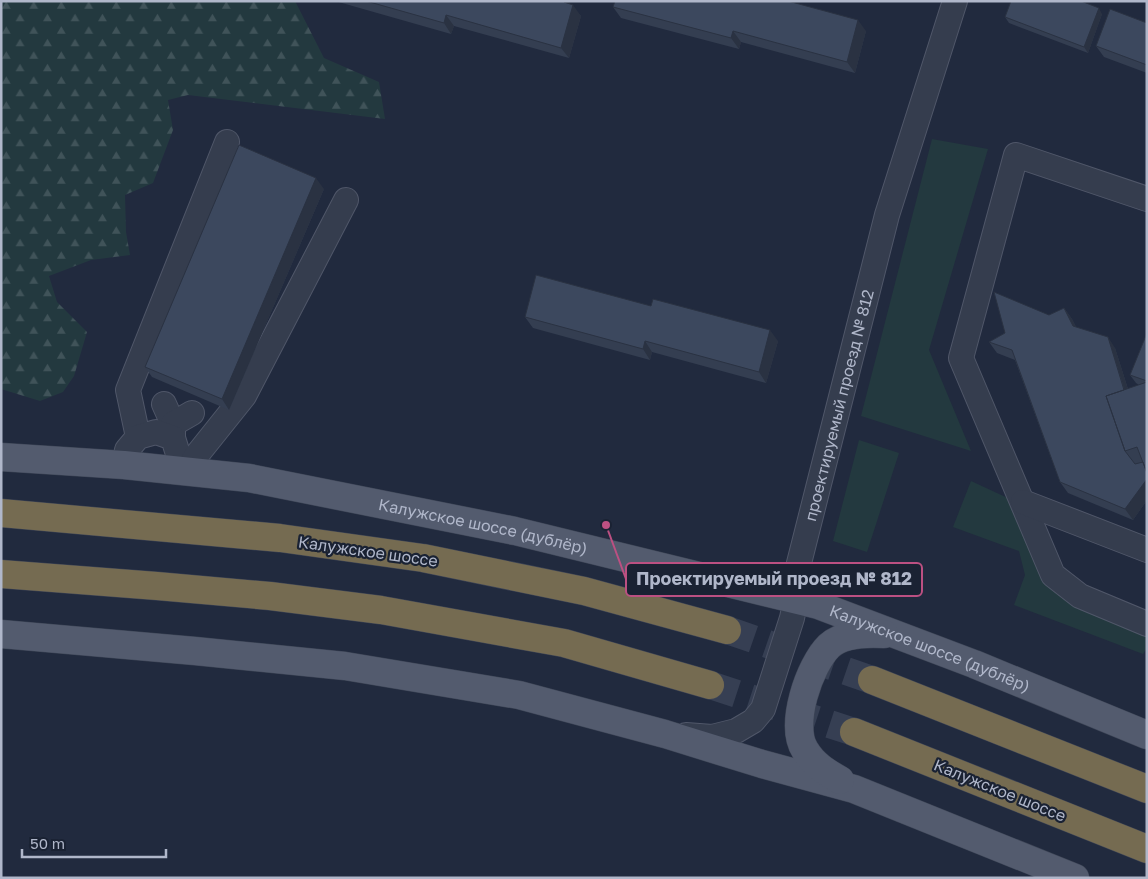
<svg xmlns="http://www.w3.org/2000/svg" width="1148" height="879" font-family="'Golos Text',sans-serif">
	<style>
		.grass { fill: #23393f }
		.forest { fill: url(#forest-firs) }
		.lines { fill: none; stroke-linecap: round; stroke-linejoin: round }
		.highway-tunnel { stroke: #363f53; stroke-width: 28; stroke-dasharray: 28 14; stroke-linecap: butt }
		.minor-casing { stroke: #505769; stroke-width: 26 }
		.major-casing { stroke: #3e4657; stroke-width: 29 }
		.highway-casing { stroke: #3d4456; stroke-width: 29 }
		.minor { stroke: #353d4e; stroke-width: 24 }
		.major { stroke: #535b6e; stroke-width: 28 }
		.highway { stroke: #756b51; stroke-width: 28 }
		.wall { fill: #343e51 }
		.shaded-wall { fill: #2a3242 }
		.building { fill: #3c485e; stroke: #2a3242 }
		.labels { text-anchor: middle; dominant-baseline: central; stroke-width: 4.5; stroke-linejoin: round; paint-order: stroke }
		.street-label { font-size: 16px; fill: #b0b7ca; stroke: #1a2233 }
		.leader { fill: none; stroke: #bc5082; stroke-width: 2 }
		.callout-dot { fill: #bc5082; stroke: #1a2233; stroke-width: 2 }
		.callout { fill: #1a2233; stroke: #bc5082; stroke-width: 2 }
		.callout-label { font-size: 18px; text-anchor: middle; font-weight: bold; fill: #b0b7ca }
	</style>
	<defs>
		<pattern id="forest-firs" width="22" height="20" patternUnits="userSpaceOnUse" patternTransform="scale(1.25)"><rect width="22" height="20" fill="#23393f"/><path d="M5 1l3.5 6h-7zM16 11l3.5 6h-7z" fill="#405359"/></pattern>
	</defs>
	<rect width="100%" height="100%" fill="#212a3e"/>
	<path class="grass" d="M932 139 988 149 929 350 971 451 861 416Z
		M859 440 899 453 867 552 833 541Z
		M971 481 1012 500 1046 578 1147 631V648L1143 654 1014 605 1025 575 1019 551 953 527Z"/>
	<path class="forest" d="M1 1H295L324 58 379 82 385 119 188 95 168 100 173 130 153 183 125 195 126 232 130 255 91 260 49 276 57 302 87 332 74 376 63 392 40 401 1 389Z"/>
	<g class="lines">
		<path class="highway-tunnel" d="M727 630 872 680
			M710 685 854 732"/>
		<defs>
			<g id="minor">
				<path d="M1147 199 1016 155 961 358 1053 575 1080 596 1147 624"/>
				<path d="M164 404 173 424V438"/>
				<path d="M173 424 192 413"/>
				<path d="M138 437 128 390 227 142"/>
				<path d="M124 465 127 450 138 437 156 432 173 438 178 454 177 470"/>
				<path d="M188 471 196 456 244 396 346 200"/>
				<path d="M1023 502 1147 550"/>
				<path id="s1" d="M686 735 712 737 736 731 753 721 763 709 792 618 796 599 797 571 887 215 955 1"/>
			</g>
			<g id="major">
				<path id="s2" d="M1 457 124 465 249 478 515 531 818 605 974 664 1147 735"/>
				<path d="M1 634 195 651 345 666 519 695 665 734 762 764 854 789 1075 878"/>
				<path d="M840 780C826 772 813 764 805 750 789 725 809 666 829 646 843 633 866 633 884 634"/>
			</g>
			<path id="highway" d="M1 513 280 538 423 558 584 591 727 630
				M1 574 157 586 270 596 381 610 564 643 710 685
				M872 680 1147 789
				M854 732 1147 849"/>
		</defs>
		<use href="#minor" class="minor-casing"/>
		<use href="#major" class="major-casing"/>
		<use href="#highway" class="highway-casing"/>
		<use href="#minor" class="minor"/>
		<use href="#major" class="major"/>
		<use href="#highway" class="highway"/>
	</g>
	<path class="wall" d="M335 1H567L581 16 569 58 454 26 451 34Z
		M613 7 866 31 855 73 741 42 739 49 621 18Z
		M1102 14 1088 53 1009 23 1005 17Z
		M1147 23V73L1104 57 1096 46Z
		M324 189 229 410 152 377 145 367Z
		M1064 308 1072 319 1076 327 1115 348 1128 389 1139 385 1136 383 1130 375 1147 333V500L1133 520 1068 493 1060 482 1015 360 997 353 989 342 1005 333 1049 315Z
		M525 317 778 341 766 383 652 352 650 360 533 328Z"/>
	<path class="shaded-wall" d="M564 1H567L572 8 573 5 581 16 569 58 561 48Z
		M1099 8 1102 14 1088 53 1084 47Z
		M446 15 454 26 451 34 444 23Z
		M858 20 866 31 855 73 847 62Z
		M733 31 741 42 739 49 731 38Z
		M316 178 324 189 229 410 222 399Z
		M1064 308 1072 319 1081 337 1073 326Z
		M770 330 778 341 766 383 759 372Z
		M1108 337 1115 348 1136 415 1129 404Z
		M645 341 652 352 650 360 643 349Z
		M1147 479V500L1133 520 1125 509Z"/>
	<path class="building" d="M366 1H564V2L573 5 561 48 446 15 444 23Z
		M615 1H788L858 20 847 62 733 31 731 38 613 7Z
		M1011 1H1081L1099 8 1084 47 1005 17Z
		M1110 9 1147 23V65L1096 46Z
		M239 145 316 178 222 399 145 367Z
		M536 275 651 306 653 299 770 330 759 372 645 341 643 349 525 317Z
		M994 292 1049 315 1064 308 1073 326 1108 337 1124 390 1106 396 1125 451 1135 464 1143 462 1147 473V479L1125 509 1060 482 1012 350 989 342 1005 333Z
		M1147 333V381L1130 375Z
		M1147 382V473L1137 447 1125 451 1106 396Z"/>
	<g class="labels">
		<g class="street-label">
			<text stroke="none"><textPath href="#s1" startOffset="400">проектируемый проезд № 812</textPath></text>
			<text stroke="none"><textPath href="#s2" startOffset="488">Калужское шоссе (дублёр)</textPath></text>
			<text transform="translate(368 551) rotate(8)">Калужское шоссе</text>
			<text stroke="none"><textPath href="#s2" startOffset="952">Калужское шоссе (дублёр)</textPath></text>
			<text transform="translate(1000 790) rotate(22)">Калужское шоссе</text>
		</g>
	</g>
	<path class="leader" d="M606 525L626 579"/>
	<circle class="callout-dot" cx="606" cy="525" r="5"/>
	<rect class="callout" x="626" y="563" width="296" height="33" rx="5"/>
	<g class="callout-label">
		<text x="774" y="585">Проектируемый проезд № 812</text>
	</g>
	<rect width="1148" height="879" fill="none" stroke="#b0b7ca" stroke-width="5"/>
	<path d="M22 849v8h144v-8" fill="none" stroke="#b0b7ca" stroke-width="2.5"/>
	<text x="30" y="849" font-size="15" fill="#b0b7ca" stroke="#1a2233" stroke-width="4" paint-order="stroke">50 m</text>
</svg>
